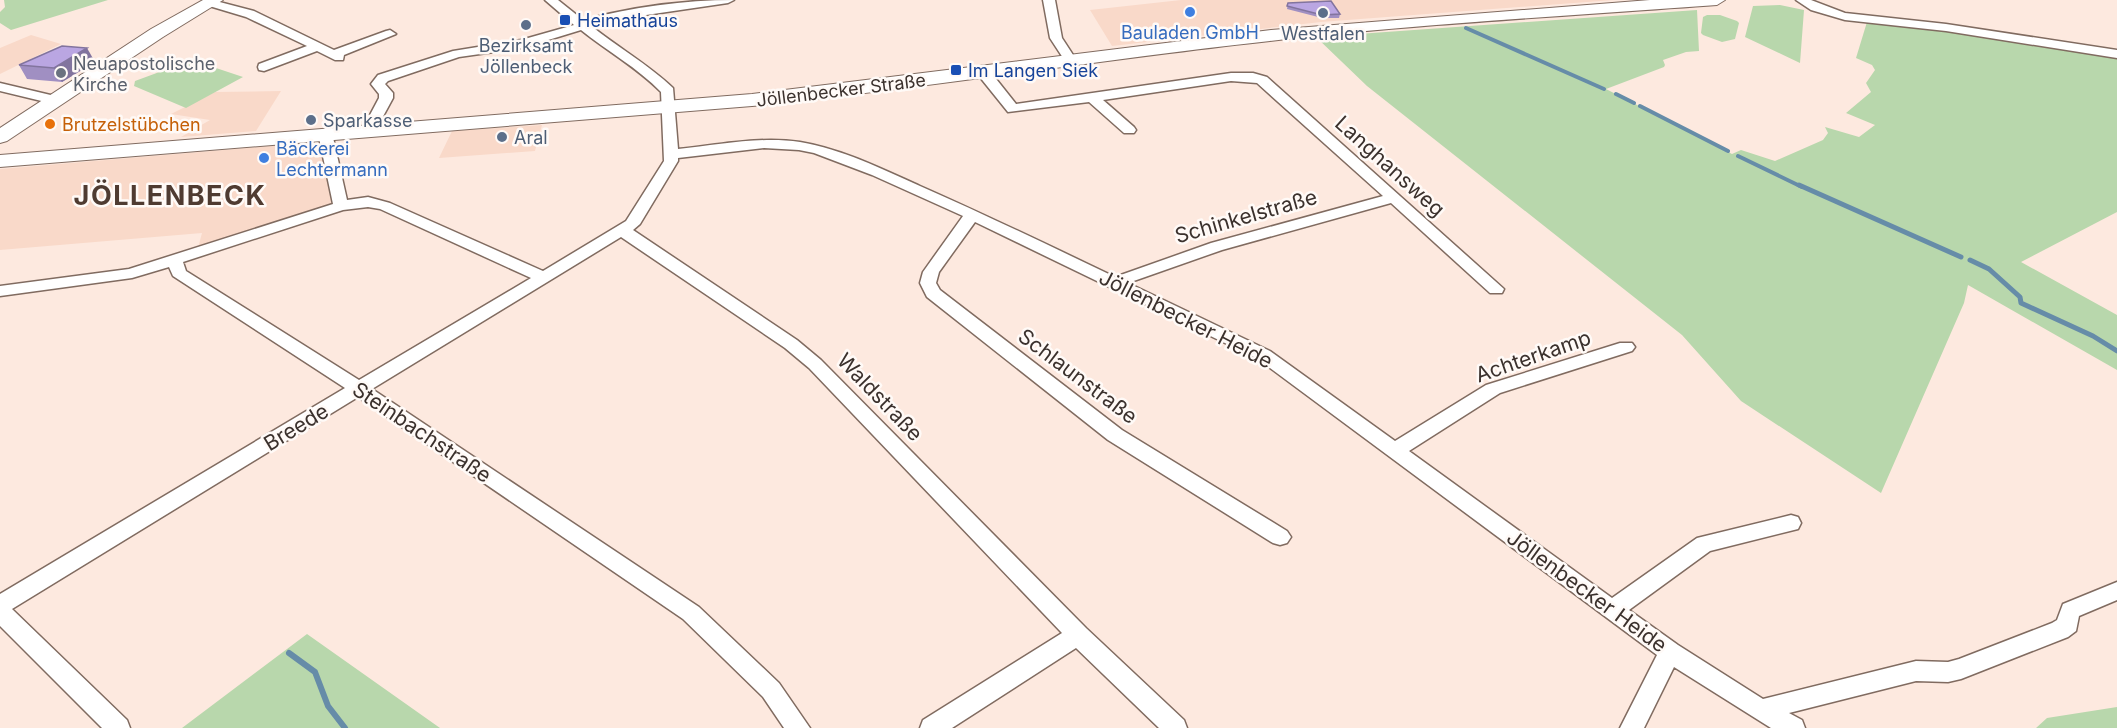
<svg xmlns="http://www.w3.org/2000/svg" width="2117" height="728" font-family="Inter,sans-serif">
	<style>
		.built { fill: #f9d9c9 }
		.green { fill: #b8d7ac }
		.lines { fill: none; stroke-linecap: round; stroke-linejoin: round }
		.stream-far2 { stroke: #668ca8; stroke-width: 4 }
		.stream-far1 { stroke: #668ca8; stroke-width: 5 }
		.stream { stroke: #668ca8; stroke-width: 6 }
		.minor-casing { stroke: #806b60; stroke-width: 3 }
		.secondary-casing { stroke: #806b60; stroke-width: 2 }
		.minor { fill: #fff; fill-rule: evenodd }
		.secondary { fill: #fff; fill-rule: evenodd }
		.wall { fill: #a08fc2 }
		.shaded-wall { fill: #82749e }
		.building { fill: #baa6e2; stroke: #82749e; stroke-width: 1.5 }
		.shop-dot { fill: #3f7fe0; stroke: #fffaf7; stroke-width: 2 }
		.service-dot { fill: #5c6f8a; stroke: #fffaf7; stroke-width: 2 }
		.transit-dot { fill: #1a4fb4; stroke: #fffaf7; stroke-width: 2 }
		.worship-dot { fill: #6b7280; stroke: #fffaf7; stroke-width: 2 }
		.food-dot { fill: #e8710a; stroke: #fffaf7; stroke-width: 2 }
		.labels { text-anchor: middle; dominant-baseline: central; stroke-width: 5; stroke-linejoin: round; paint-order: stroke }
		.far-transit-label { font-size: 18px; fill: #164399; stroke: #fffaf7; text-anchor: start }
		.far-shop-label { font-size: 18px; fill: #366cbe; stroke: #fffaf7 }
		.far-service-label { font-size: 18px; fill: #4e5e75; stroke: #fffaf7 }
		.far-worship-label { font-size: 18px; fill: #5b616d; stroke: #fffaf7; text-anchor: start }
		.far-street-label { font-size: 18px; fill: #3b312d; stroke: #fffaf7 }
		.far-food-label { font-size: 18px; fill: #c56008; stroke: #fffaf7; text-anchor: start }
		.street-label { font-size: 21px; fill: #3b312d; stroke: #fffaf7 }
		.district-label { font-size: 27px; font-weight: bold; letter-spacing: 1.5px; fill: #4f3b31; stroke: #fffaf7 }
	</style>
	<rect width="100%" height="100%" fill="#fde9df"/>
	<path class="built" d="M1181 0H1614L1321 22 1112 46 1090 10Z
		M31 35 61 44 0 74V48Z
		M281 91 256 131 181 137 210 120 171 114 215 92Z
		M542 125 535 151 439 158 452 131Z
		M319 142 332 203 328 206 198 248 202 233 0 250V169Z"/>
	<path class="green" d="M4 0H108L11 30 0 23V12L5 7Z
		M1780 5 1804 10 1800 63 1745 37 1753 6Z
		M1697 10 1699 51 1686 52 1663 60 1665 65 1664 67 1606 89 1732 154 1741 150 1775 161 1823 140 1828 133 1825 127 1859 137 1875 125 1846 113 1871 92 1866 83 1875 70 1872 65 1856 58 1867 22 1944 30 2117 57V212L2021 262 2117 315V370L1968 285 1964 303 1881 493 1741 401 1682 335 1367 86 1316 37Z
		M1707 15H1720L1737 21 1739 23 1735 39 1722 42 1703 35 1701 33 1703 17Z
		M192 60 243 77 186 108 134 86 135 81Z
		M307 634 440 728H182Z
		M2117 707V728H2036L2047 718Z"/>
	<g class="lines">
		<path class="stream-far2" d="M1466 28 1604 89
			M1616 94 1634 103
			M1640 106 1728 151
			M1738 156 1802 187"/>
		<path class="stream-far1" d="M1799 185 1961 257
			M1970 260 1989 269 2020 297 2021 303 2093 336 2117 351"/>
		<path class="stream" d="M289 653 315 672 328 706 345 728"/>
		<defs>
			<path id="minor" d="M212 0 254 11 334 50 386 31 390 30 396 34 344 55 343 60H335L317 51 264 71 259 70 258 67 259 64 307 46 246 17 206 5 204 3Z
				M545 0H558L583 20C632 7 684 0 734 0L728 3 612 20 590 25C617 47 648 64 673 88L678 149C718 145 760 136 800 142 842 149 882 169 920 186 986 215 1050 246 1115 277L1211 243 1383 196 1257 83 1231 81 1103 100 1134 127 1136 130 1134 133H1124L1089 102 1008 112 979 76 978 73 979 70H989L1016 104 1231 73H1253L1267 77 1504 289 1502 293H1490L1391 203 1222 250 1128 283 1270 351 1395 441 1486 385 1620 343H1632L1635 347 1632 351 1500 393 1409 451 1612 598 1697 538 1791 515 1798 517 1801 523 1798 529 1710 551 1629 610 1678 645 1763 699 1916 661 1948 662 1959 659 2052 623 2057 620 2063 604 2117 582V600L2079 616 2076 631 2068 637 1961 679 1948 682 1916 681 1789 713 1802 720 1805 728H1771L1674 667 1644 728H1620L1657 655 1258 359 975 222 939 272 936 283 940 290 1122 430 1287 531 1291 537 1287 543 1280 545 1273 543 1108 440 927 297 920 283 923 272 963 216 872 175 814 153 799 150 764 148 678 158V161L640 224 633 230 797 340 821 360 1086 628 1184 720 1187 728H1159L1076 648 952 728H920L923 720 1062 633 809 368 785 348 621 237 372 389 699 607 779 683 810 728H784L763 697 683 619 358 397 12 609 127 720 130 728H102L0 626V594L345 388 173 276 169 267 132 278 0 296V286L129 269 333 204 318 133 325 129 332 133 347 200 368 197 390 203 543 271 626 221 664 161 661 92C638 68 607 51 581 30L522 48 459 57 388 81 385 84 393 93V98L374 133H364L362 130 379 98V94L371 84 378 75 453 51 521 40 574 25ZM368 207 380 209 531 278 359 380 186 271 183 262 343 210Z
				M1043 0H1055L1062 38 1077 61 1075 64H1067L1050 38Z
				M1796 0H1811L1845 13 1946 24 2117 50V58L1946 31 1845 20 1811 10Z
				M0 83 59 97 61 100 54 104 0 91Z"/>
			<path id="secondary" d="M203 0H223L163 37 7 141 0 143V128L151 29Z
				M1650 0H1725L1717 5C1568 16 1418 24 1270 41 1097 60 925 88 752 106L0 167V155L752 94 1271 30Z"/>
		</defs>
		<use href="#minor" class="minor-casing"/>
		<use href="#secondary" class="secondary-casing"/>
		<use href="#minor" class="minor"/>
		<use href="#secondary" class="secondary"/>
	</g>
	<path class="wall" d="M1288 3 1340 14 1339 18H1322L1287 9Z
		M95 62 62 82 27 79 19 65Z"/>
	<path class="shaded-wall" d="M87 48 95 62 62 82 54 68Z"/>
	<path class="building" d="M1331 1 1340 14 1322 15 1287 6 1288 3Z
		M62 46 87 48 54 68 19 65Z"/>
	<g class="shop-dot">
		<circle cx="1190" cy="12" r="6"/>
		<circle cx="264" cy="158" r="6"/>
	</g>
	<g class="service-dot">
		<circle cx="1323" cy="13" r="6"/>
		<circle cx="526" cy="25" r="6"/>
		<circle cx="311" cy="120" r="6"/>
		<circle cx="502" cy="137" r="6"/>
	</g>
	<g class="transit-dot">
		<rect x="559" y="14" width="12" height="12" rx="3"/>
		<rect x="950" y="64" width="12" height="12" rx="3"/>
	</g>
	<circle class="worship-dot" cx="61" cy="73" r="6"/>
	<circle class="food-dot" cx="50" cy="124" r="6"/>
	<g class="labels">
		<g class="far-transit-label">
			<text x="577" y="20">Heimathaus</text>
			<text x="968" y="70">Im Langen Siek</text>
		</g>
		<g class="far-shop-label">
			<text x="1190" y="32">Bauladen GmbH</text>
			<text x="276" y="148" text-anchor="start">Bäckerei<tspan x="276" dy="21">Lechtermann</tspan></text>
		</g>
		<g class="far-service-label">
			<text x="1323" y="33">Westfalen</text>
			<text x="526" y="45">Bezirksamt<tspan x="526" dy="21">Jöllenbeck</tspan></text>
			<text x="323" y="120" text-anchor="start">Sparkasse</text>
			<text x="514" y="137" text-anchor="start">Aral</text>
		</g>
		<g class="far-worship-label">
			<text x="73" y="63">Neuapostolische<tspan x="73" dy="21">Kirche</tspan></text>
		</g>
		<g class="far-street-label">
			<text transform="translate(841 90) rotate(-7)">Jöllenbecker Straße</text>
		</g>
		<g class="far-food-label">
			<text x="62" y="124">Brutzelstübchen</text>
		</g>
		<g class="street-label">
			<text transform="translate(1390 166) rotate(42)">Langhansweg</text>
			<text transform="translate(1246 216) rotate(-16)">Schinkelstraße</text>
			<text transform="translate(1186 319) rotate(27)">Jöllenbecker Heide</text>
			<text transform="translate(1533 356) rotate(-19)">Achterkamp</text>
			<text transform="translate(1078 376) rotate(37)">Schlaunstraße</text>
			<text transform="translate(880 397) rotate(46)">Waldstraße</text>
			<text transform="translate(296 427) rotate(-31)">Breede</text>
			<text transform="translate(422 432) rotate(34)">Steinbachstraße</text>
			<text transform="translate(1587 591) rotate(36)">Jöllenbecker Heide</text>
		</g>
		<g class="district-label">
			<text x="170" y="195">JÖLLENBECK</text>
		</g>
	</g>
</svg>
